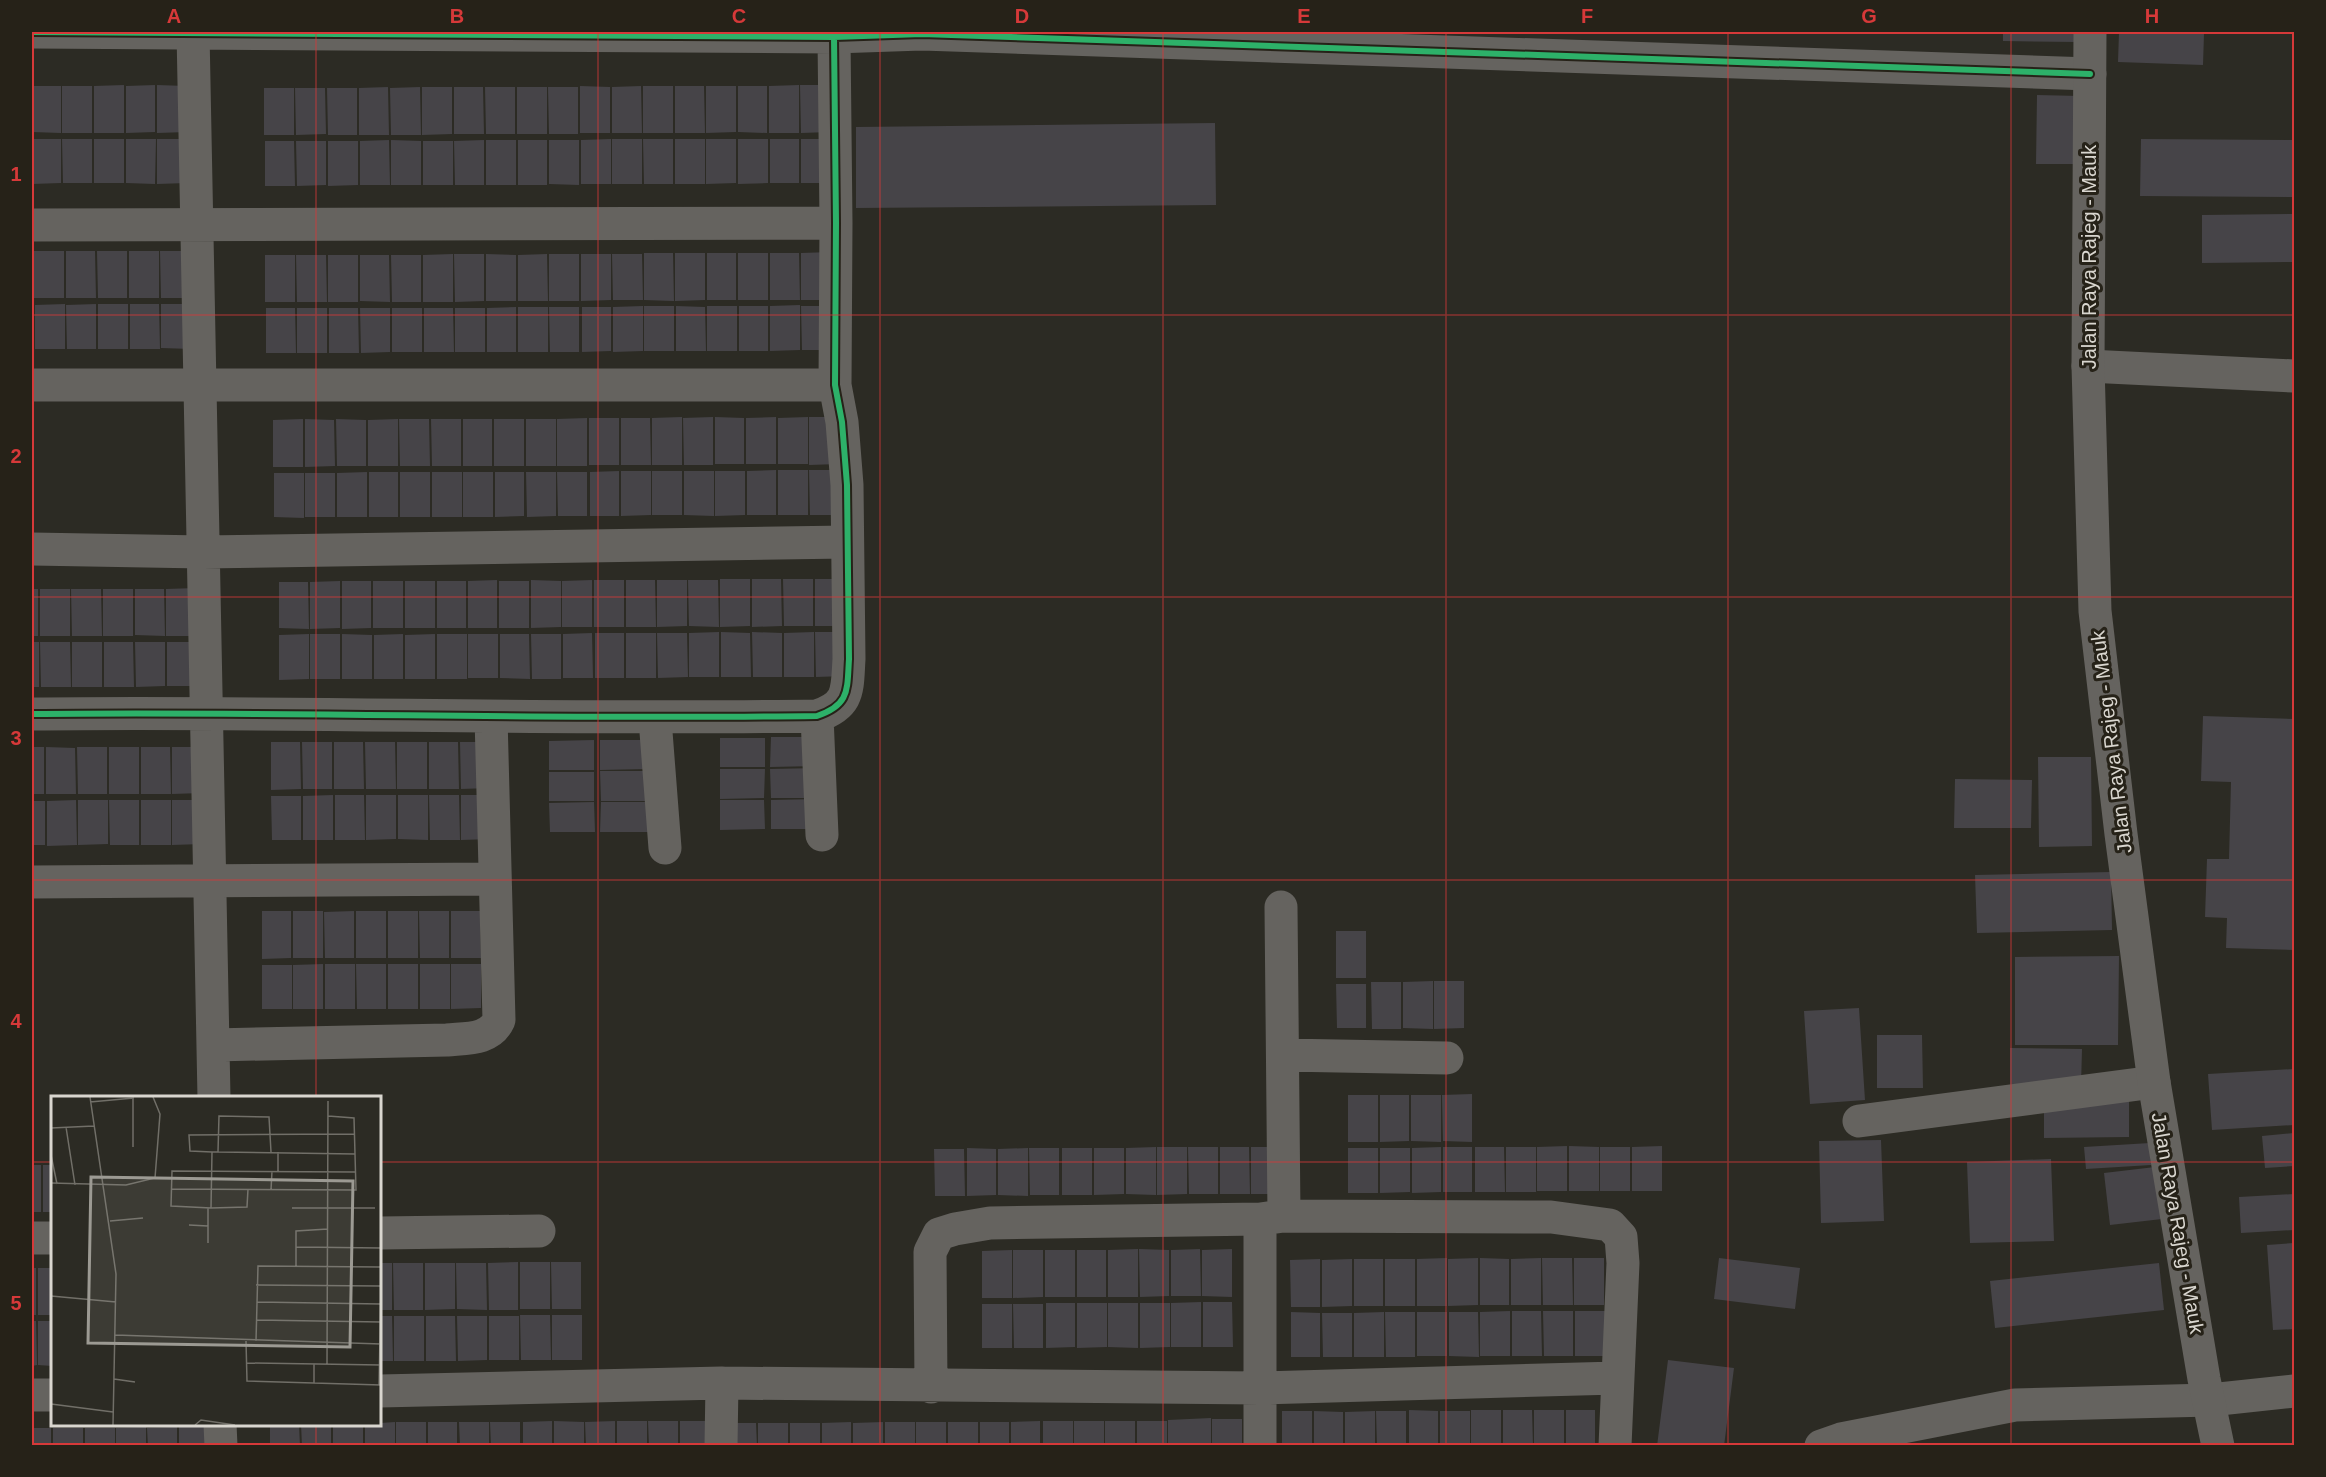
<svg xmlns="http://www.w3.org/2000/svg" width="2326" height="1477" font-family="Arial,sans-serif">
	<style>
		.building { fill: #464448 }
		.lines { fill: none; stroke-linecap: round; stroke-linejoin: round }
		.minor { stroke: #65635f; stroke-width: 33 }
		.secondary { stroke: #65635f; stroke-width: 33 }
		.cycleway-casing { stroke: #262218; stroke-width: 10 }
		.cycleway { stroke: #2db169; stroke-width: 6 }
		.grid { fill: none; stroke: #d63939; stroke-width: 1.5; stroke-opacity: 0.55 }
		.labels { text-anchor: middle; dominant-baseline: central; stroke-width: 6; stroke-linejoin: round; paint-order: stroke }
		.street-label { font-size: 20px; fill: #d9d6cf; stroke: #262218 }
		.inset-road { fill: none; stroke: #716f68; stroke-width: 1.5 }
		.view { fill: #9c9a93; fill-opacity: 0.15; stroke: #9c9a93; stroke-width: 3 }
		.inset-edge { fill: none; stroke: #d9d6cf; stroke-width: 3 }
		.neatline { fill: none; stroke: #d63939; stroke-width: 2 }
		.grid-label { font-size: 20px; text-anchor: middle; font-weight: bold; fill: #d63939 }
	</style>
	<rect width="100%" height="100%" fill="#2c2b24"/>
	<path class="building" d="M2003 32H2078V42L2003 41Z
		M2119 32 2204 34 2203 65 2118 62Z
		M124 85V133H94V86Z
		M155 85V132L126 133V86Z
		M157 85 186 86 187 132 157 133Z
		M799 85V133H769V86Z
		M800 85H830V132L801 133Z
		M32 86H61V133L32 132Z
		M62 86H92V133H62Z
		M580 86 610 87V133H580Z
		M641 86 642 133H612V87Z
		M643 86H673V133H643Z
		M675 86H704L705 133H675Z
		M706 86H736V132L706 133Z
		M738 86H767V133L738 132Z
		M388 87 389 135H359V88Z
		M420 87 421 135H391L390 88Z
		M422 87H452V134L422 135Z
		M454 87H483L484 134H454Z
		M485 87H515V134H486Z
		M517 87H547V134H517Z
		M548 87H578V134H549Z
		M264 88H294V135H264Z
		M295 88H325L326 134 296 135Z
		M327 88H357V135H328Z
		M2037 95 2080 96 2079 164H2036Z
		M1215 123 1216 205 856 208V127Z
		M32 139H61V183L32 184Z
		M62 139H92V183H63Z
		M94 139H124V183H94Z
		M126 139H156L155 184 126 183Z
		M157 139H187V183L157 184Z
		M611 139V184H581V140Z
		M612 139H642V184H612Z
		M643 139H673V184H644Z
		M675 139H705V184H675Z
		M706 139H736V183L706 184Z
		M738 139H768V183L738 184Z
		M770 139H799V183H770Z
		M801 139H831V183H801Z
		M2141 139 2294 140V197L2140 196Z
		M389 140 390 185H360V141Z
		M391 140 421 141V185H391Z
		M484 140V185H455L454 141Z
		M486 140H516V185H486Z
		M518 140H547V185H518Z
		M549 140H579V185L549 184Z
		M265 141H294L295 186H265Z
		M296 141H326V185L297 186Z
		M328 141H358V185L328 186Z
		M423 141H453V185H423Z
		M2294 214V262L2202 263V215Z
		M34 251H64V298H34Z
		M66 251H95L96 298H66Z
		M97 251H127V298H98Z
		M129 251H159V298H129Z
		M160 251H190L191 298H161Z
		M831 252V300H801V253Z
		M644 253H673L674 301 644 300Z
		M675 253H705V300L675 301Z
		M707 253H736V300H707Z
		M738 253H768V300H738Z
		M770 253H799L800 300H770Z
		M453 254V302H423V255Z
		M454 254H484V301L455 302Z
		M486 254 516 255V301H486Z
		M547 254 548 301H518V255Z
		M549 254H579V301H549Z
		M581 254H611V300L581 301Z
		M612 254H642L643 300H613Z
		M265 255H295V302H265Z
		M296 255H326L327 302H297Z
		M328 255H358V302H328Z
		M360 255H389L390 302 360 301Z
		M391 255H421V302H392Z
		M65 304V349H35V305Z
		M96 304V349H67L66 305Z
		M98 304H128V349H98Z
		M130 304H159L160 349H130Z
		M161 304H191V349L161 348Z
		M800 305V350L770 351V306Z
		M643 306V351L613 352V307Z
		M644 306H674V351H644Z
		M676 306 705 307 706 351H676Z
		M707 306H737V351H707Z
		M739 306H768V351H739Z
		M801 306H831V350H802Z
		M516 307V352H487V308Z
		M518 307H548V352H518Z
		M549 307H579V352H550Z
		M582 307H611V351L582 352Z
		M266 308H295L296 353H266Z
		M297 308H327V353H297Z
		M329 308H358L359 353H329Z
		M360 308H390V352L361 353Z
		M392 308H422V352H392Z
		M424 308H453L454 352H424Z
		M455 308H485V352H455Z
		M682 417V465H652V418Z
		M713 417V465H684L683 418Z
		M715 417 744 418V464H715Z
		M776 417V464H746V418Z
		M808 417V464H778V418Z
		M809 417H839V464L809 465Z
		M587 418V466H557V419Z
		M589 418H619V465H589Z
		M621 418H650L651 465H621Z
		M303 419V467H273V420Z
		M305 419 334 420 335 466 305 467Z
		M336 419 366 420V466H337Z
		M398 419V466H368V420Z
		M399 419H429L430 466H400Z
		M431 419H461V466H432Z
		M463 419H492V466H463Z
		M494 419H524V466H494Z
		M526 419H556V466H526Z
		M776 470V515H747V471Z
		M778 470H808V515H778Z
		M809 470H839V515H810Z
		M619 471V516H590V472Z
		M621 471H651V515L621 516Z
		M652 471H682V515H652Z
		M684 471H714V516L684 515Z
		M715 471H745V515L715 516Z
		M367 472V517H337V473Z
		M369 472H398V517H369Z
		M400 472H430V517H400Z
		M432 472H462V517H432Z
		M463 472H493V517H463Z
		M495 472H524V516L495 517Z
		M526 472H556V516L527 517Z
		M557 472H587V516H558Z
		M274 473H304V518L274 517Z
		M305 473H335V517H305Z
		M720 579H750V626L720 627Z
		M752 579H781L782 626 752 627Z
		M783 579H813V626H784Z
		M815 579H845V626H815Z
		M497 580V628H468V581Z
		M531 580 561 581V627L531 628Z
		M592 580V627H562V581Z
		M594 580H624V627H594Z
		M626 580H655L656 627H626Z
		M657 580H687V626L657 627Z
		M688 580H718L719 627 689 626Z
		M340 581V628L310 629V582Z
		M342 581H371V628L342 629Z
		M373 581H403V628H373Z
		M405 581H435V628H405Z
		M437 581H466V628H437Z
		M499 581H529V628H499Z
		M279 582H308L309 629 279 628Z
		M196 588V636H166V589Z
		M32 589H38V636H32Z
		M40 589H70V636H40Z
		M71 589H101L102 636H72Z
		M103 589H133V636H103Z
		M135 589H164L165 636 135 635Z
		M719 632V677H689V633Z
		M721 632 750 633 751 677H721Z
		M752 632 782 633V677H753Z
		M814 632V677H784V633Z
		M815 632H845V676L816 677Z
		M592 633 593 678H563V634Z
		M595 633H624V678H595Z
		M626 633H656V678H626Z
		M657 633H687L688 677 658 678Z
		M309 634V679L279 680V635Z
		M310 634H340V679H310Z
		M342 634 372 635V679H342Z
		M403 634V679H374V635Z
		M435 634V679H405V635Z
		M437 634H467V679H437Z
		M468 634H498V678H468Z
		M500 634H529L530 679 500 678Z
		M531 634H561V679H532Z
		M32 642H39V687H32Z
		M40 642H70L71 687H41Z
		M72 642H102V687H72Z
		M104 642H133L134 687H104Z
		M135 642H165V686L136 687Z
		M167 642H196L197 686H167Z
		M2203 716 2294 719V950L2226 948 2227 918 2205 917 2207 859H2229L2231 782 2201 781Z
		M771 737H818V766L770 767Z
		M720 738H765V767H720Z
		M594 740V770H549V741Z
		M600 740H648V769L600 770Z
		M271 742H300L301 789 271 790Z
		M302 742H332V789H303Z
		M334 742H363L364 789H334Z
		M365 742H395L396 789H366Z
		M397 742H427V789H397Z
		M429 742H458L459 789H429Z
		M460 742H490V788L461 789Z
		M32 747H44V794H32Z
		M46 747 75 748 76 794H46Z
		M77 747H107V794H78Z
		M109 747H139V794H109Z
		M141 747H170L171 794H141Z
		M172 747H202V793L172 794Z
		M2038 757H2091L2092 846 2039 847Z
		M818 768V798H771L770 769Z
		M720 769H765L764 798 720 799Z
		M600 771H648L647 801H601Z
		M549 772H594V801H549Z
		M1955 779 2032 780 2031 828H1954Z
		M333 795V840H303V796Z
		M335 795H364L365 840H335Z
		M366 795H396V839L366 840Z
		M398 795H428V840L398 839Z
		M429 795H459L460 840H430Z
		M461 795H490L491 839 461 840Z
		M271 796H301V840H272Z
		M818 799V829H771V800Z
		M76 800 77 845 47 846V801Z
		M78 800H108V844L78 845Z
		M109 800H139V845H110Z
		M141 800H171V845H141Z
		M172 800H202V844L172 845Z
		M720 800H764L765 829 720 830Z
		M32 801H45V845H32Z
		M594 802 595 832H550L549 803Z
		M601 802H647L648 832H600Z
		M2111 872 2112 930 1977 933 1975 875Z
		M262 911H291V958L262 959Z
		M293 911H323V958H293Z
		M354 911V958H325L324 912Z
		M356 911H386V958H356Z
		M388 911H418V958H388Z
		M419 911H449V958H420Z
		M451 911H480L481 958H451Z
		M1336 931H1366V978H1336Z
		M2119 956 2118 1045H2015V957Z
		M323 964V1009H293V965Z
		M325 964H355V1009H325Z
		M356 964H386V1009H357Z
		M388 964H418V1009H388Z
		M420 964H450V1009H420Z
		M451 964H481V1008L451 1009Z
		M262 965H292V1009H262Z
		M1433 981V1029L1403 1028V982Z
		M1434 981H1464V1028L1434 1029Z
		M1371 982H1401V1029H1372Z
		M1336 984H1366V1028H1337Z
		M1859 1008 1865 1100 1810 1104 1804 1011Z
		M1877 1035H1922L1923 1088H1877Z
		M2010 1048 2082 1049 2081 1086 2010 1085Z
		M2294 1069V1125L2212 1130 2208 1074Z
		M1472 1094V1142L1443 1141 1442 1095Z
		M1348 1095H1378V1142H1348Z
		M1380 1095H1409V1141L1380 1142Z
		M1411 1095H1441V1142L1411 1141Z
		M2044 1100H2129V1137L2044 1138Z
		M2294 1133V1166L2265 1168 2262 1136Z
		M1881 1140 1884 1221 1821 1223 1819 1141Z
		M2150 1143 2151 1165 2086 1169 2084 1147Z
		M1567 1146V1191H1537V1147Z
		M1569 1146 1599 1147V1191H1569Z
		M1662 1146V1191H1632V1147Z
		M1156 1147V1195L1126 1194V1148Z
		M1157 1147H1187V1194L1157 1195Z
		M1188 1147H1218V1194H1189Z
		M1220 1147H1249L1250 1194H1220Z
		M1251 1147H1281V1194H1251Z
		M1441 1147V1192L1412 1193V1148Z
		M1443 1147H1472V1192H1443Z
		M1475 1147H1504L1505 1192H1475Z
		M1506 1147H1536V1192H1506Z
		M1600 1147H1630V1191H1600Z
		M967 1148 996 1149V1195L967 1196Z
		M1028 1148V1196L998 1195V1149Z
		M1029 1148H1059V1195H1030Z
		M1062 1148H1092V1195H1062Z
		M1094 1148H1124V1194L1094 1195Z
		M1348 1148H1378V1193H1348Z
		M1380 1148H1410V1192L1380 1193Z
		M934 1149H964L965 1196H935Z
		M2051 1159 2054 1241 1970 1243 1967 1162Z
		M32 1165H41V1212H32Z
		M43 1165H52V1212H43Z
		M2155 1167 2162 1219 2110 1225 2104 1173Z
		M2294 1194V1230L2241 1233 2239 1197Z
		M2294 1243V1329L2273 1330 2267 1245Z
		M1138 1249V1297H1108V1250Z
		M1139 1249 1169 1250V1296L1140 1297Z
		M1200 1249 1201 1296H1171V1250Z
		M1232 1249V1297L1202 1296V1250Z
		M1012 1250V1298H982V1251Z
		M1013 1250H1043V1297L1013 1298Z
		M1045 1250H1075V1297H1045Z
		M1077 1250H1106V1297H1077Z
		M1447 1258V1306H1417V1259Z
		M1478 1258V1305L1448 1306V1259Z
		M1480 1258 1509 1259V1305H1480Z
		M1541 1258V1305H1511V1259Z
		M1542 1258H1572L1573 1305H1543Z
		M1574 1258H1604V1305H1574Z
		M1719 1258 1800 1268 1795 1309 1714 1299Z
		M1320 1259V1307H1291L1290 1260Z
		M1352 1259V1306L1322 1307V1260Z
		M1354 1259H1383V1306H1354Z
		M1385 1259H1415V1306H1385Z
		M518 1262V1310H489L488 1263Z
		M520 1262H550V1309H520Z
		M551 1262H581V1309H552Z
		M380 1263H392V1310H380Z
		M393 1263H423V1310H394Z
		M425 1263H455V1309L425 1310Z
		M456 1263H486L487 1310 457 1309Z
		M2159 1263 2164 1310 1995 1328 1990 1281Z
		M32 1268H36V1315H32Z
		M38 1268H52V1315H38Z
		M1201 1302V1347H1171V1303Z
		M1203 1302H1232L1233 1347H1203Z
		M1046 1303H1075V1347L1046 1348Z
		M1077 1303H1107V1347L1077 1348Z
		M1108 1303H1138V1348L1108 1347Z
		M1140 1303H1170V1347L1140 1348Z
		M982 1304H1012V1348H982Z
		M1013 1304H1043V1348H1014Z
		M1510 1311V1356H1480V1312Z
		M1512 1311H1541L1542 1356H1512Z
		M1543 1311H1573V1356H1544Z
		M1575 1311H1605V1356H1575Z
		M1291 1312 1320 1313V1357H1291Z
		M1384 1312V1357H1354V1313Z
		M1385 1312H1415V1357H1386Z
		M1417 1312H1447V1356H1417Z
		M1449 1312H1478L1479 1357 1449 1356Z
		M1322 1313H1352V1357H1323Z
		M520 1315H550L551 1360H521Z
		M552 1315H582V1360H552Z
		M380 1316H392L393 1361H380Z
		M394 1316H424V1361H394Z
		M426 1316H455L456 1361H426Z
		M457 1316H487V1360L458 1361Z
		M489 1316H519V1360H489Z
		M32 1321H36L37 1365 32 1366Z
		M38 1321H52V1366L38 1365Z
		M1668 1360 1734 1368 1724 1446H1657Z
		M1409 1410 1438 1411V1446H1409Z
		M1471 1410H1501V1446H1471Z
		M1503 1410H1532L1533 1446H1503Z
		M1534 1410H1564V1446H1534Z
		M1566 1410H1595V1446H1566Z
		M1282 1411H1312V1446H1282Z
		M1314 1411 1343 1412V1446H1314Z
		M1375 1411V1446H1345V1412Z
		M1376 1411H1406V1446H1377Z
		M1440 1411H1470V1446H1440Z
		M1211 1418V1446H1168V1420Z
		M1212 1419H1242V1446H1212Z
		M552 1421V1446H523V1422Z
		M554 1421 584 1422V1446H554Z
		M615 1421V1446H586L585 1422Z
		M617 1421H647V1446H617Z
		M648 1421H678V1446H649Z
		M680 1421H710V1446H680Z
		M1040 1421V1446H1011V1422Z
		M1043 1421H1073V1446H1043Z
		M1074 1421H1104V1446H1074Z
		M1105 1421H1135V1446H1105Z
		M1137 1421H1167V1446H1137Z
		M395 1422V1446H365V1424Z
		M396 1422H426V1446H396Z
		M428 1422H457V1446H428Z
		M459 1422H489V1446H460Z
		M490 1422H520V1446H491Z
		M851 1422V1446H822V1423Z
		M883 1422V1446H853V1423Z
		M885 1422H915V1446H885Z
		M916 1422H946V1446H916Z
		M948 1422H978V1446H948Z
		M980 1422H1009V1446H980Z
		M727 1423H756L757 1446H727Z
		M758 1423H788V1446H758Z
		M790 1423H820V1446H790Z
		M270 1424H299L300 1446H270Z
		M301 1424H331V1446H302Z
		M333 1424H363V1446H333Z
		M146 1427V1446H116V1428Z
		M177 1427V1446H148L147 1428Z
		M179 1427H209V1446H179Z
		M32 1428H51V1446H32Z
		M53 1428H83V1446H53Z
		M85 1428H115V1446H85Z"/>
	<g class="lines">
		<path class="minor" d="M32 32 834 37 922 34 2090 74
			M193 32 214 1098
			M32 225 836 223
			M2088 366 2294 376
			M32 385H835
			M32 549 203 552 846 542
			M32 714C293 711 555 720 817 716 850 705 847 690 849 659L847 485 842 422 835 385 836 223 834 37
			M817 716 822 835
			M655 719 665 848
			M32 882 494 879
			M1281 907 1284 1216
			M213 1045 447 1040C467 1038 490 1040 499 1020L491 717
			M1284 1055 1447 1058
			M1859 1121 2154 1082
			M1260 1219 1284 1216 1551 1217 1610 1225 1621 1237 1623 1263 1615 1446
			M380 1233 539 1231
			M32 1238H52
			M931 1387 930 1252 939 1234 955 1229 990 1223 1260 1219V1446
			M380 1391 722 1383 1260 1388 1617 1378
			M32 1395H52
			M220 1424 221 1446
			M721 1446 722 1383
			M1821 1446 1841 1439 2015 1405 2210 1400 2294 1391"/>
		<path class="secondary" d="M2090 32 2088 366 2095 611 2121 834 2154 1082 2204 1379 2218 1446"/>
		<defs>
			<path id="cycleway" d="M32 32 834 37 922 34 2090 74
				M32 714C293 711 555 720 817 716 850 705 847 690 849 659L847 485 842 422 835 385 836 223 834 37"/>
		</defs>
		<use href="#cycleway" class="cycleway-casing"/>
		<use href="#cycleway" class="cycleway"/>
	</g>
	<path class="grid" d="M316 32V1098M598 32V1446M880 32V1446M1163 32V1446M1446 32V1446M1728 32V1446M2011 32V1446M32 315H2294M32 597H2294M32 880H2294M32 1162H52M380 1162H2294M316 1424V1446"/>
	<g class="labels">
		<g class="street-label">
			<text transform="translate(2089 257) rotate(-90)">Jalan Raya Rajeg - Mauk</text>
			<text transform="translate(2111 742) rotate(-97)">Jalan Raya Rajeg - Mauk</text>
			<text transform="translate(2178 1223) rotate(80)">Jalan Raya Rajeg - Mauk</text>
		</g>
	</g>
	<g transform="translate(51 1096)">
		<rect width="330" height="330" fill="#2c2b24"/>
		<path class="inset-road" d="M39 1 65 178 62 329M39 6 83 2M15 31 24 89M0 32 43 30M82 51V3M161 56 139 55 138 39 304 38M167 56 304 58M227 56V75M0 59 6 88M0 87 75 89 104 82 109 18 102 1M120 93 305 94 303 22 277 20M197 93 196 111 160 112 161 56H167L168 20 218 21 220 56M220 94 221 75M160 112 120 110 121 75 305 76M241 112H324M59 125 92 122M138 129 157 130M157 147V112M245 151 330 152M245 170V135L277 133M205 189 330 190M0 200 65 206M206 206 330 208M205 224 330 226M64 239 330 248M195 245 196 285 330 289M205 245 207 170 330 171M195 267 330 269M276 268 277 5M63 283 84 286M263 287V268M328 289 330 191M0 308 62 316M144 329 150 324 184 329"/>
		<path class="view" d="M40 81 302 85 299 251 37 247Z"/>
		<rect width="330" height="330" class="inset-edge"/>
	</g>
	<rect width="2326" height="1477" fill="none" stroke="#262218" stroke-width="66"/>
	<rect x="33" y="33" width="2260" height="1411" class="neatline"/>
	<g class="grid-label">
		<text x="174" y="23">A</text>
		<text x="457" y="23">B</text>
		<text x="739" y="23">C</text>
		<text x="1022" y="23">D</text>
		<text x="1304" y="23">E</text>
		<text x="1587" y="23">F</text>
		<text x="1869" y="23">G</text>
		<text x="2152" y="23">H</text>
		<text x="16" y="181">1</text>
		<text x="16" y="463">2</text>
		<text x="16" y="745">3</text>
		<text x="16" y="1028">4</text>
		<text x="16" y="1310">5</text>
	</g>
</svg>
